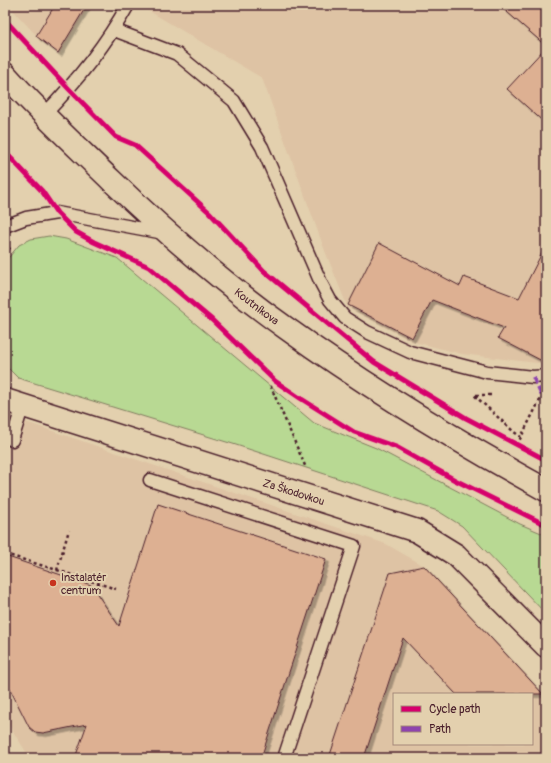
<svg xmlns="http://www.w3.org/2000/svg" width="551" height="763" font-family="Pangolin,sans-serif">
	<style>
		.built { fill: #dec3a4; fill-rule: evenodd }
		.green { fill: #b8d993; stroke: #817c5f }
		.building { fill: #ddb092; stroke: #4a1f2b; filter: url(#shadow) }
		.lines { fill: none; stroke-linecap: round; stroke-linejoin: round }
		.lane-casing { stroke: #4a1f2b; stroke-width: 15 }
		.street-casing { stroke: #4a1f2b; stroke-width: 25 }
		.primary-casing { stroke: #4a1f2b; stroke-width: 25 }
		.path { stroke: #4a1f2b; stroke-width: 2.5; stroke-dasharray: 3 3; stroke-linecap: butt }
		.lane { stroke: #e3d0ae; stroke-width: 12 }
		.street { stroke: #e3d0ae; stroke-width: 22 }
		.primary { stroke: #e3d0ae; stroke-width: 22 }
		.quiet { stroke: #8e44ad; stroke-width: 4; stroke-dasharray: 8 4; stroke-linecap: butt }
		.cycleway-casing { stroke: #e3d0ae; stroke-width: 8 }
		.cycleway { stroke: #d6006c; stroke-width: 5 }
		.poi-dot { fill: #c8321e; stroke: #e3d0ae; stroke-width: 1.5 }
		.labels { text-anchor: middle; dominant-baseline: central; stroke-width: 4; stroke-linejoin: round; paint-order: stroke }
		.street-label { font-size: 11px; fill: #4a1f2b; stroke: #e3d0ae }
		.poi-label { font-size: 11px; fill: #4a1f2b; stroke: #e3d0ae; text-anchor: start }
	</style>
	<defs>
		<filter id="shadow"><feDropShadow dx="3.5" dy="3.5" stdDeviation="0" flood-color="#0004"/></filter>
	</defs>
	<rect width="100%" height="100%" fill="#e3d0ae"/>
	<filter id="ink" filterUnits="userSpaceOnUse"><feTurbulence type="fractalNoise" baseFrequency=".025" numOctaves="2"/><feDisplacementMap in="SourceGraphic" scale="8" xChannelSelector="R" yChannelSelector="G"/><feConvolveMatrix kernelMatrix="1 2 1 2 8 2 1 2 1" color-interpolation-filters="sRGB"/></filter>
	<g filter="url(#ink)">
		<path class="built" d="M8 5H90L59 55 37 36Z
			M139 5H546V364L462 354 411 341 348 308 325 251 262 78Z
			M5 415 386 544 426 567 546 696V758H30L5 719ZM394 694H532V744H394Z"/>
		<path class="green" d="M49 236 66 239 117 258 314 423 376 448 520 524 546 535V614L462 526 438 511 233 444 18 378 5 365V262L19 245 31 239Z"/>
		<path class="building" d="M55 5H87L58 53 36 36Z
			M499 5H546V46Z
			M546 47V124L507 89Z
			M379 243 460 286 464 277 519 298 546 245V363L498 338 504 328 432 300 412 338 348 305Z
			M158 504 326 559 261 758H75L87 724 43 733 35 732 29 727 5 679V556L91 585 119 626Z
			M424 566 543 694H456L403 638 364 758H329L390 573Z"/>
		<g class="lines">
			<defs>
				<path id="lane" d="M114 30 177 54 234 101 262 147 321 283 330 300 345 318 367 332 410 352 487 372 533 377 546 376
					M43 116C76 82 105 46 128 5
					M5 226 26 218 57 213 164 233
					M12 440 23 405
					M150 480 354 546 284 758"/>
				<g id="street">
					<path id="s1" d="M5 400 417 531 456 555 546 646"/>
				</g>
				<g id="primary">
					<path id="s2" d="M5 74C39 112 76 146 112 181 167 234 224 284 286 328 369 388 457 441 546 490"/>
				</g>
			</defs>
			<use href="#lane" class="lane-casing"/>
			<use href="#street" class="street-casing"/>
			<use href="#primary" class="primary-casing"/>
			<path class="path" d="M5 255 11 246
				M275 381 271 387 306 468
				M491 395H474L514 432 521 437
				M517 445 541 398
				M5 554 57 570 69 530
				M57 570 116 589"/>
			<use href="#lane" class="lane"/>
			<use href="#street" class="street"/>
			<use href="#primary" class="primary"/>
			<path class="quiet" d="M533 377 542 396 546 400"/>
			<defs>
				<path id="cycleway" d="M5 20 69 89 116 137 135 145 209 212 264 271 374 362 466 418 546 460
					M5 152 42 191 57 213 76 232 94 242 149 267 212 320 275 381 300 398 354 432 396 447 455 480 546 525"/>
			</defs>
			<use href="#cycleway" class="cycleway-casing"/>
			<use href="#cycleway" class="cycleway"/>
		</g>
	</g>
	<circle class="poi-dot" cx="53" cy="583" r="4"/>
	<g class="labels">
		<g class="street-label">
			<text stroke="none"><textPath href="#s2" startOffset="343">Koutníkova</textPath></text>
			<text stroke="none"><textPath href="#s1" startOffset="303">Za Škodovkou</textPath></text>
		</g>
		<g class="poi-label">
			<text x="61" y="577">Instalatér<tspan x="61" dy="13">centrum</tspan></text>
		</g>
	</g>
	<rect width="551" height="763" fill="none" stroke="#e3d0ae" stroke-width="20"/>
	<rect x="10" y="10" width="531" height="743" fill="none" stroke="#4a1f2b" stroke-width="1.5" filter="url(#ink)"/>
	<rect x="393" y="693" width="140" height="52" fill="#e3d0ae" stroke="#a6897a"/>
	<rect x="401" y="706" width="20" height="6" fill="#d6006c" stroke="#a6897a"/>
	<text x="429" y="713" font-size="12" fill="#4a1f2b">Cycle path</text>
	<rect x="401" y="726" width="20" height="6" fill="#8e44ad" stroke="#a6897a"/>
	<text x="429" y="733" font-size="12" fill="#4a1f2b">Path</text>
</svg>
